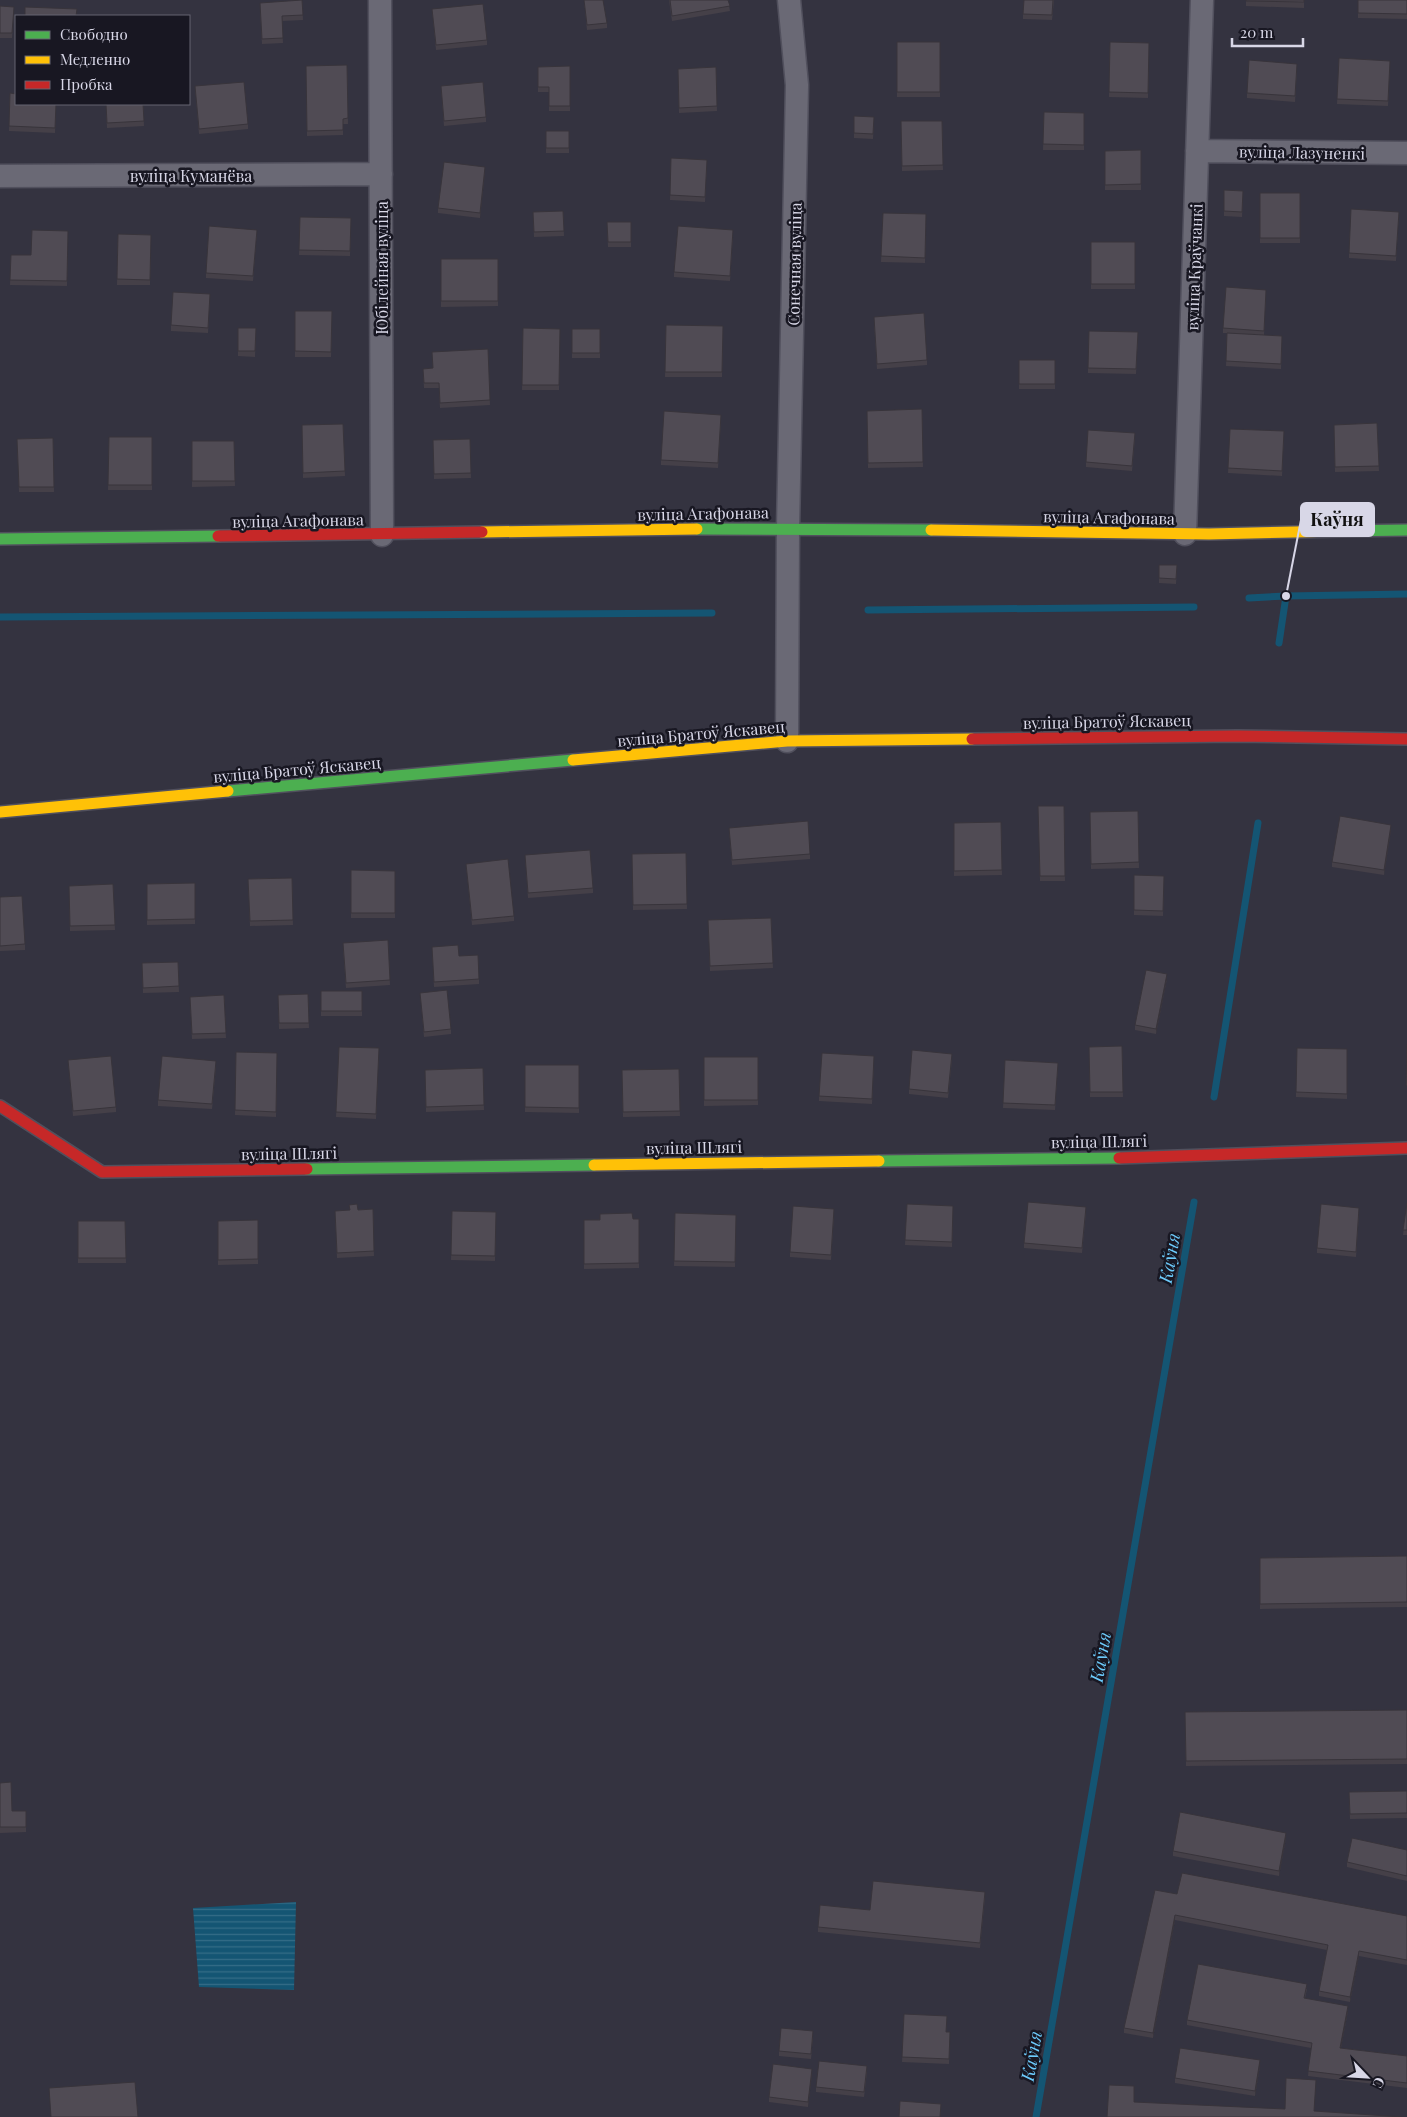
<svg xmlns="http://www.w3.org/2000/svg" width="1407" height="2117" font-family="'Playfair Display',serif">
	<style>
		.water { fill: url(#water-rules) }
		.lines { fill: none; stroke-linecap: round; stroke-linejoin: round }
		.stream { stroke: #145573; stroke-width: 7 }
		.street-casing { stroke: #51505d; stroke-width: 25 }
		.fast-casing { stroke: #51505d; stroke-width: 14 }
		.slow-casing { stroke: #51505d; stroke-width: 14 }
		.jam-casing { stroke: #51505d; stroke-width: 14 }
		.street { stroke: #6a6975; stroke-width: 22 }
		.fast { stroke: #4caf50; stroke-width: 11 }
		.slow { stroke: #ffc107; stroke-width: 11 }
		.jam { stroke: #c62828; stroke-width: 11 }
		.wall { fill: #454048 }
		.shaded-wall { fill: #38343b }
		.building { fill: #504b54; stroke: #38343b }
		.labels { text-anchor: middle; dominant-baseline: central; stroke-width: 5; stroke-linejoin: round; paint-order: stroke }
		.street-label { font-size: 16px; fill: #d8d7e7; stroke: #181722 }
		.water-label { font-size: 18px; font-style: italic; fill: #6dcbfc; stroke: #181722 }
		.leader { fill: none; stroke: #d8d7e7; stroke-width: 2 }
		.callout-dot { fill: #d8d7e7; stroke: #181722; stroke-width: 2 }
		.callout { fill: #d8d7e7; stroke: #d8d7e7; stroke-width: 2 }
		.callout-label { font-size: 18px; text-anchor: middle; font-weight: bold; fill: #111 }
	</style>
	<defs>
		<pattern id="water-rules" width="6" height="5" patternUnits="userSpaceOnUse" patternTransform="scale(1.25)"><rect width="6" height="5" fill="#145573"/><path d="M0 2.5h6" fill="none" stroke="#356d87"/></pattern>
	</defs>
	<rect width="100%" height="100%" fill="#343340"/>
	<path class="water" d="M296 1902 294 1990 199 1987 193 1908Z"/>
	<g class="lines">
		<path class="stream" d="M1249 598 1286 596
			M868 610 1194 607
			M0 617 712 613
			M1279 643 1286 596 1407 594
			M1214 1097 1258 823
			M1036 2117 1194 1202"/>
		<defs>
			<path id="street" d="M380 0 382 535
				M1197 151 1407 153
				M0 176 381 174
				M1185 534 1202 0
				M787 741 788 528 797 85 789 0"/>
			<path id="fast" d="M697 529 931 530
				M1341 531 1407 530
				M0 539 218 536
				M228 791 573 760
				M879 1161 1119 1158
				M307 1169 594 1165"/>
			<path id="slow" d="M931 530 1209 534 1341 531
				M482 532 697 529
				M573 760 787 741 972 739
				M0 812 228 791
				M594 1165 879 1161"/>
			<path id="jam" d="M218 536 482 532
				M972 739 1237 736 1407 739
				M0 1106 102 1172 307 1169
				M1119 1158 1407 1148"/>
		</defs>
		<use href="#street" class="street-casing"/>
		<use href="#fast" class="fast-casing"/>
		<use href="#slow" class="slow-casing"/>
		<use href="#jam" class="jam-casing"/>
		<use href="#street" class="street"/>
		<use href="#fast" class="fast"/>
		<use href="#slow" class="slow"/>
		<use href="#jam" class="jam"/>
	</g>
	<path class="wall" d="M302 0 303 20 282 21 283 43 262 44 260 8Z
		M584 0 607 23V28L587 30Z
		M669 0H728L730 11 672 21Z
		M1054 0 1052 20 1023 19V14Z
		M1246 0H1304V8L1246 6Z
		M1358 0H1407V19L1358 18Z
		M0 6 14 12 12 38H0Z
		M432 9 487 40V45L436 50Z
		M897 42H940V97H897Z
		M1110 42 1149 43 1148 98 1109 97Z
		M1339 58 1390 61 1388 106 1337 104Z
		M347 65 348 124H343V135L307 136 306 66Z
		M570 66V111H549V92H538V67Z
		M716 67 717 111 679 113 678 69Z
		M1297 69 1295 102 1247 98V93Z
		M195 86 248 124V129L199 134Z
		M441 86 486 117V122L444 126Z
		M10 93 56 104 55 133 9 131Z
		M106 104H143L144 126 107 128Z
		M1044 112 1084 113V150H1043Z
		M874 117 873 139 854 138V133Z
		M901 121H942L943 170 902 171Z
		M546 131H569V153H546Z
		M1141 150V190H1105V151Z
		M671 158 707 160 705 202 670 200Z
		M485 172 480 218 438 213V208Z
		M1224 190 1243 191 1242 217 1224 216Z
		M1260 193H1300V243H1260Z
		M563 211 564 236 534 237 533 212Z
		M1399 212 1396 261 1349 258V253Z
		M883 213 926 214 925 263 881 262Z
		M300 217 351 218 350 256 299 255Z
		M607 222H631V247H608Z
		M257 230 253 281 206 278V273Z
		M68 231 67 286 10 285 11 255H31Z
		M118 234 151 235 150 285H117Z
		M733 235 730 281 674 277V272Z
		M1091 242H1135V289H1091Z
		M441 259H498V306L441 307Z
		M1266 290 1264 335 1282 336 1281 369 1226 366 1227 333H1223V328Z
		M210 294 208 333 171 331V325Z
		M295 311H332L331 357H295Z
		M874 322 927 360V365L877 369Z
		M666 325 723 326 722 377H665Z
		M256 328 255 357 238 356V351Z
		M523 328 560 329 559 390H522Z
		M572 329H600V358H572Z
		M1138 332 1136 374 1088 373V368Z
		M488 349 490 405 440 408 439 388H424L423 369 432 368Z
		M1019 360H1055V389H1019Z
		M922 409 923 467 868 468 867 411Z
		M721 420 718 468 661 465V460Z
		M1377 423 1379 471 1335 472 1334 425Z
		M343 424 345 476 303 478 302 425Z
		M1230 429 1284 431 1282 476 1228 473Z
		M109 437H152V490H108Z
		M53 438 54 492H19L17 439Z
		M1135 438 1132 471 1086 467V462Z
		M470 439 471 478 434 479 433 440Z
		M192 441H234L235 486 192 487Z
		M1177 565 1176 584 1159 583V578Z
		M1038 806H1064L1065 881H1040Z
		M1138 811 1139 868 1091 869 1090 812Z
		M1001 822 1002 875 954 876V823Z
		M729 828 810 854V859L732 865Z
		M1391 830 1384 875 1332 867V862Z
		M686 853 687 909 633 910 632 854Z
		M525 855 593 888V893L528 898Z
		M466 864 514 916V921L472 925Z
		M351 870 395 871V918H351Z
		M1164 876 1163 916 1134 915V910Z
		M292 878 293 925 250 926 248 879Z
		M195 883V924L147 925V884Z
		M113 884 115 930 70 931 69 886Z
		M0 897 25 944V950L0 951Z
		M771 918 773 968 710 971 708 920Z
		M388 940 390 985 346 988 343 948Z
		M432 947 459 956 479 979V984L434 987Z
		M178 962 179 992 143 993 142 963Z
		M1167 979 1156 1034 1135 1030V1025Z
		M321 991H362V1016H321Z
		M420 993 451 1029V1034L424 1037Z
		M308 994 309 1028 279 1029 278 995Z
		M224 995 226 1038 192 1039 190 997Z
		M1122 1046 1123 1097H1090L1089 1047Z
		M339 1047 379 1048 376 1119 336 1117Z
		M1347 1049V1099L1296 1097V1092Z
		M236 1052 277 1053 276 1117 235 1115Z
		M704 1057H758V1105L704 1106Z
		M952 1059 948 1098 909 1094V1089Z
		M68 1060 116 1107V1112L73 1116Z
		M1005 1060 1058 1063 1055 1110 1003 1108Z
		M874 1061 872 1104 819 1101V1096Z
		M525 1065H579V1113L525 1112Z
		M216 1066 212 1109 158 1106V1100Z
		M483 1068 484 1110 426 1112 425 1070Z
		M679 1069 680 1116 623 1117 622 1070Z
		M1407 1203V1235H1403Z
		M907 1204 953 1206 952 1247 905 1245Z
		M373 1209 374 1256 337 1258 335 1211Z
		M452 1211 496 1212 495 1261 451 1260Z
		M1086 1212 1082 1253 1024 1248V1243Z
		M675 1213 736 1215 735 1267 674 1266Z
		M1359 1213 1356 1257 1317 1253V1248Z
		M834 1214 831 1260 790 1257V1252Z
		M639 1219V1268L584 1269V1220Z
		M258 1220V1264L218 1265V1221Z
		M78 1221H125L126 1263H78Z
		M1407 1556V1607L1260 1609V1558Z
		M1407 1710V1764L1186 1766 1185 1712Z
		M0 1783 12 1811H26V1832L0 1833Z
		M1407 1791V1818L1350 1819 1349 1792Z
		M1286 1838 1279 1876 1173 1856V1851Z
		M1407 1850V1881L1347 1867V1862Z
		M1177 1894 1407 1916V1965L1359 1956 1350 2002 1319 1996V1991L1327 1950 1175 1920 1153 2038 1124 2033V2028Z
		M985 1897 980 1948 818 1932V1927L870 1910Z
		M1307 1989 1305 1998 1348 2011 1341 2048 1407 2056V2088L1308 2076 1311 2048 1187 2025V2020Z
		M904 2014 946 2032H950L949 2064 902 2062Z
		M813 2036 811 2059 779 2056V2051Z
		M1260 2066 1255 2096 1175 2083V2078Z
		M867 2071 864 2097 816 2092V2087Z
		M812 2074 808 2107 769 2102V2097Z"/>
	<path class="shaded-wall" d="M485 167V172L480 218V213Z
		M1391 825V830L1384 875V870Z
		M1167 974V979L1156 1034V1029Z
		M1286 1833V1838L1279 1876V1871Z
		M1175 1915V1920L1153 2038V2033Z
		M1359 1951V1956L1350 2002V1997Z
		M1348 2006V2011L1340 2053V2048Z
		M1260 2060V2066L1255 2096V2091Z
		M812 2069V2074L808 2107V2102Z"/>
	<path class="building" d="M302 0 303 15 282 16 283 38 262 39 260 3Z
		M584 0H603L607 23 587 25Z
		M670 0H728L730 6 672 16Z
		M1024 0H1053L1052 15 1023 14Z
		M1246 0H1304V2L1246 1Z
		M1358 0H1407V14L1358 13Z
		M483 4 487 40 436 45 432 9Z
		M0 6 14 7 12 33H0Z
		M25 7 77 9 76 16H25Z
		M897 42H940V92H897Z
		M1110 42 1149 43 1148 93 1109 92Z
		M1339 58 1390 61 1388 101 1337 99Z
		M1249 60 1297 64 1295 96 1247 93Z
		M347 65 348 118 343 119V130L307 131 306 66Z
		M570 66V106H549V87H538V67Z
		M716 67 717 106 679 108 678 69Z
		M244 82 248 124 199 129 195 86Z
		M483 82 486 117 444 121 441 86Z
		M10 93 16 94V104H56L55 128 9 126Z
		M106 104H143L144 121 107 123Z
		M1044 112 1084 113V145L1043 144Z
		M854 116 874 117 873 134 854 133Z
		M901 121H942L943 165 902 166Z
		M546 131H569V148H546Z
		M1141 150V184L1105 185V151Z
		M671 158 707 160 705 197 670 195Z
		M444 162 485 167 480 213 438 208Z
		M1224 190 1243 191 1242 212 1224 211Z
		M1260 193H1300V238H1260Z
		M1351 209 1399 212 1396 256 1349 253Z
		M563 211 564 231 534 232 533 212Z
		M883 213 926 214 925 258 881 256Z
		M300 217 351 218 350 251 299 250Z
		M607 222H631V242H608Z
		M209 226 257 230 253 276 206 273Z
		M678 226 733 230 730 276 674 272Z
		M32 230 68 231 67 281 10 280 11 255H31Z
		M118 234 151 235 150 280 117 279Z
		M1091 242H1135V284H1091Z
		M441 259H498V301H441Z
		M1226 287 1266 290 1264 331 1223 328Z
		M173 292 210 294 208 328 171 325Z
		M295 311H332L331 352 295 351Z
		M924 313 927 360 877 364 874 317Z
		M666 325 723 326 722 372H665Z
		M238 328H256L255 351H238Z
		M523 328 560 329 559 385H522Z
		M572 329H600V353H572Z
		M1089 331 1138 332 1136 369 1088 368Z
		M1227 333 1282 336 1281 364 1226 361Z
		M488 349 490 400 440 403 439 383H424L423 369 433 368 432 352Z
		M1019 360H1055V384H1019Z
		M922 409 923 462 868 463 867 411Z
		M664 411 721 415 718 463 661 460Z
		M1377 423 1379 466 1335 467 1334 425Z
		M343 424 345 471 303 473 302 425Z
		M1230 429 1284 431 1282 471 1228 468Z
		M1088 430 1135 433 1132 466 1086 462Z
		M109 437H152V485H108Z
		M53 438 54 487H19L17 439Z
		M470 439 471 473 434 474 433 440Z
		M192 441H234L235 481H192Z
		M1159 565H1177L1176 579 1159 578Z
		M1038 806H1064L1065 876H1040Z
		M1138 811 1139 862 1091 864 1090 812Z
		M1340 816 1391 825 1384 870 1332 862Z
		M808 821 810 854 732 860 729 828Z
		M1001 822 1002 870 954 871V823Z
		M590 850 593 888 528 893 525 855Z
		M686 853 687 904 633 905 632 854Z
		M508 859 514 916 472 920 466 864Z
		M351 870 395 871V913H351Z
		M1134 875 1164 876 1163 911 1134 910Z
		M292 878 293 920 250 921 248 879Z
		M195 883V919L147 920V884Z
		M113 884 115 925 70 926 69 886Z
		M22 896 25 944 0 946V897Z
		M771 918 773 963 710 966 708 920Z
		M388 940 390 980 346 983 343 943Z
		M458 945 459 956 478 955 479 979 434 982 432 947Z
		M178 962 179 986 143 988 142 963Z
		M1146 970 1167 974 1156 1029 1135 1025Z
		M447 990 451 1029 424 1032 420 993Z
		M321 991H362V1011H321Z
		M308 994 309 1023H279L278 995Z
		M224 995 226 1033 192 1034 190 997Z
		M1407 1044V1086H1406Z
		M1122 1046 1123 1092H1090L1089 1047Z
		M339 1047 379 1048 376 1114 336 1112Z
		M1297 1048 1347 1049V1094L1296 1092Z
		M912 1050 952 1054 948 1093 909 1089Z
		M236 1052 277 1053 276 1112 235 1110Z
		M822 1053 874 1056 872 1099 819 1096Z
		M111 1056 116 1107 73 1111 68 1060Z
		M162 1056 216 1061 212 1104 158 1100Z
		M704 1057H758V1100H704Z
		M1005 1060 1058 1063 1055 1105 1003 1103Z
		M525 1065H579V1108L525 1107Z
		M483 1068 484 1105 426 1107 425 1070Z
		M679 1069 680 1111 623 1112 622 1070Z
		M1028 1202 1086 1207 1082 1248 1024 1243Z
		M1407 1203V1230H1403Z
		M357 1204 358 1210 373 1209 374 1251 337 1253 335 1211 350 1210 349 1205Z
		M907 1204 953 1206 952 1242 905 1240Z
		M1321 1204 1359 1208 1356 1252 1317 1248Z
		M793 1206 834 1209 831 1255 790 1252Z
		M452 1211 496 1212 495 1256 451 1255Z
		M632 1213 633 1219H639V1263L584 1264V1220H600V1214Z
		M675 1213 736 1215 735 1262 674 1261Z
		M258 1220V1259L218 1260V1221Z
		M78 1221H125L126 1258H78Z
		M1407 1556V1602L1260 1604V1558Z
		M1407 1710V1759L1186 1761 1185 1712Z
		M11 1782 12 1811H26V1827H0V1783Z
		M1407 1791V1813L1350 1814 1349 1792Z
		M1180 1812 1286 1833 1279 1871 1173 1851Z
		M1352 1838 1407 1850V1876L1347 1862Z
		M1182 1873 1407 1916V1960L1359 1951 1350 1997 1319 1991 1328 1945 1175 1915 1153 2033 1124 2028 1155 1890 1177 1894Z
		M873 1881 985 1892 980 1943 818 1927 820 1905 870 1910Z
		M1198 1964 1307 1984 1304 1998 1348 2006 1340 2048 1407 2056V2083L1308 2071 1312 2043 1187 2020Z
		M904 2014 947 2016 946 2032H950L949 2059 902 2057Z
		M781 2028 813 2031 811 2054 779 2051Z
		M1180 2048 1260 2060 1255 2091 1175 2078Z
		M819 2061 867 2066 864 2092 816 2087Z
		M773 2064 812 2069 808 2102 769 2097Z
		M1286 2078 1316 2080 1314 2111 1402 2117H1107L1109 2085 1134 2086V2102L1285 2109Z
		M135 2082 138 2117H51L49 2088Z
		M900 2101 941 2104 940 2117H899Z"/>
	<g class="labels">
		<g class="street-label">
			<text transform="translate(1302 152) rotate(1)">вуліца Лазуненкі</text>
			<text x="191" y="175">вуліца Куманёва</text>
			<text transform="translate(794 264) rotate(-89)">Сонечная вуліца</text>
			<text transform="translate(1194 267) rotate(-88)">вуліца Краўчанкі</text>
			<text transform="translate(381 268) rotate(-90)">Юбілейная вуліца</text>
			<text transform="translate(703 513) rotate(-1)">вуліца Агафонава</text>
			<text transform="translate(1109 517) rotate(1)">вуліца Агафонава</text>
			<text transform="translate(298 520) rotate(-1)">вуліца Агафонава</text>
			<text transform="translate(1107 721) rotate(-1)">вуліца Братоў Яскавец</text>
			<text transform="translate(701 733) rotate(-5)">вуліца Братоў Яскавец</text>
			<text transform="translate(297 769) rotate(-5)">вуліца Братоў Яскавец</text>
			<text transform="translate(1099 1141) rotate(-1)">вуліца Шлягі</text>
			<text transform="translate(694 1147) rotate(-1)">вуліца Шлягі</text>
			<text transform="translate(289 1153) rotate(-1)">вуліца Шлягі</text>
		</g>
		<g class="water-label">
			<text transform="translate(1169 1258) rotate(-80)">Каўня</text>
			<text transform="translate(1100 1657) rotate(-80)">Каўня</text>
			<text transform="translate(1031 2056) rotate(-80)">Каўня</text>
		</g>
	</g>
	<path class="leader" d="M1286 596L1301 520"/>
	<circle class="callout-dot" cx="1286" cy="596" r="5"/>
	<rect class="callout" x="1301" y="503" width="73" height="33" rx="5"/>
	<g class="callout-label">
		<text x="1337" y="526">Каўня</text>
	</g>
	<rect x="15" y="15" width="175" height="90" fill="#181722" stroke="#656471"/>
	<rect x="25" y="31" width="25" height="8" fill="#4caf50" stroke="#656471"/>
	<text x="60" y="40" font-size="15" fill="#d8d7e7">Свободно</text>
	<rect x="25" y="56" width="25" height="8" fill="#ffc107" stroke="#656471"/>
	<text x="60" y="65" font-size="15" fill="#d8d7e7">Медленно</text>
	<rect x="25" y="81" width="25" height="8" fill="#c62828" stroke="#656471"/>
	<text x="60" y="90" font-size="15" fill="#d8d7e7">Пробка</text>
	<g transform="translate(1367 2077) rotate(115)" stroke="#181722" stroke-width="4" paint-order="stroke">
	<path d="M0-4L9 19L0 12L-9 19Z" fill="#d8d7e7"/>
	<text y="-8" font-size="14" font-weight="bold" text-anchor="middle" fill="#d8d7e7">С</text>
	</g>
	<path d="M1232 38v8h71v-8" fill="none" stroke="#d8d7e7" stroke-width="2.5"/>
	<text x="1240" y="38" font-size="15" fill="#d8d7e7" stroke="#181722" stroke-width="4" paint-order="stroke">20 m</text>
</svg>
